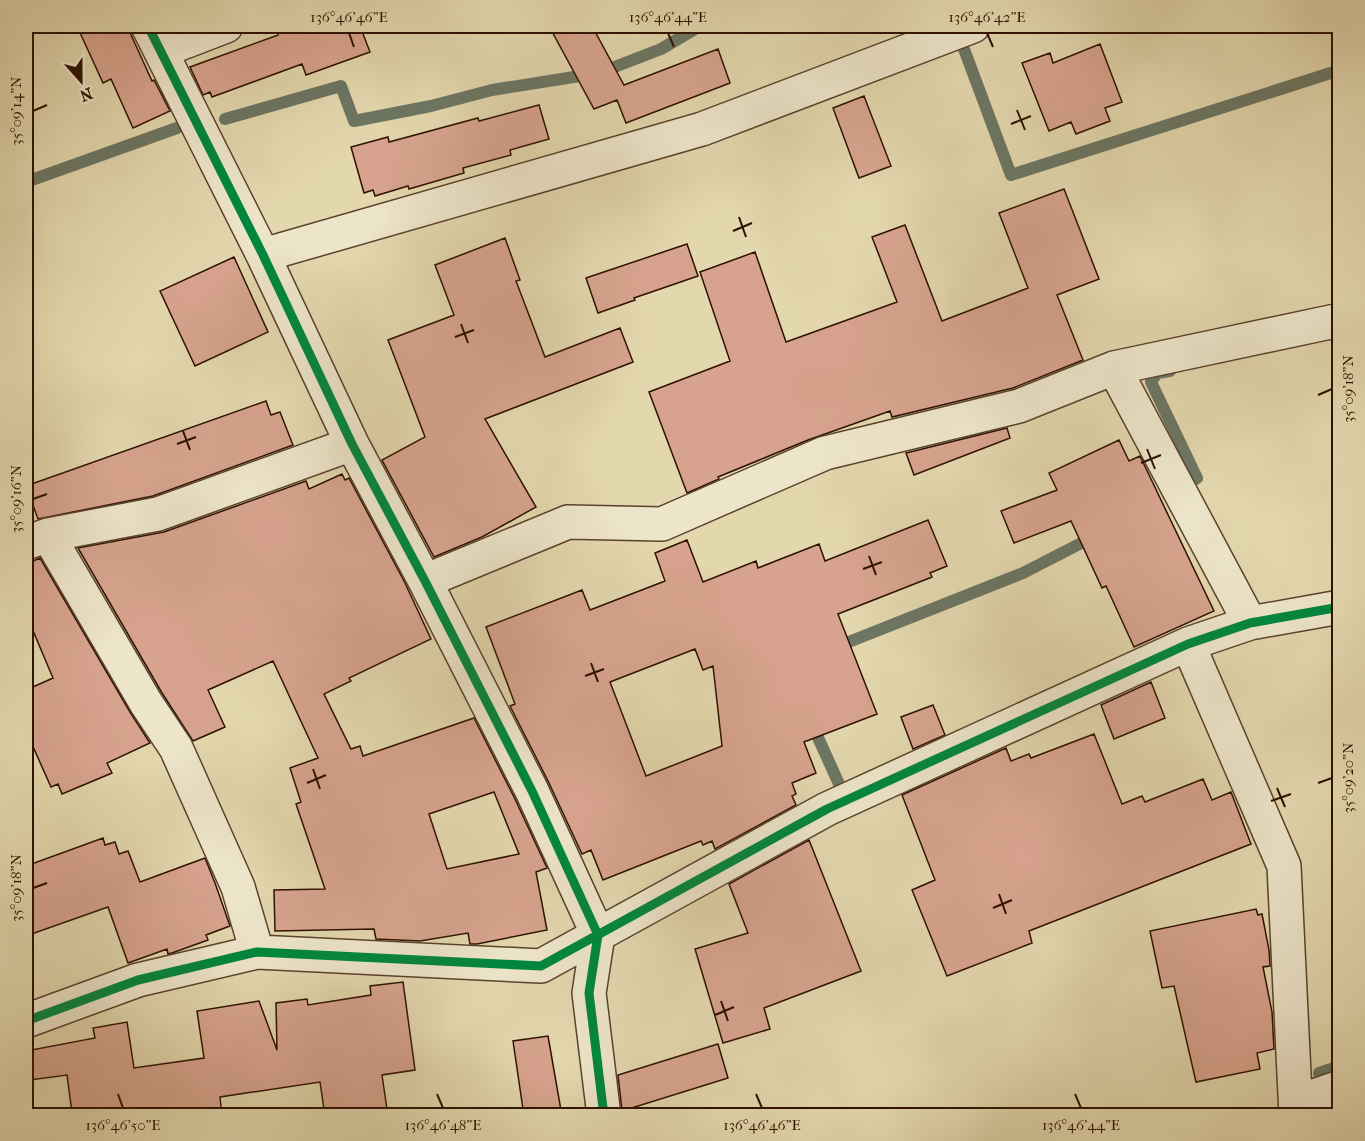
<svg xmlns="http://www.w3.org/2000/svg" width="1365" height="1141" font-family="'IM FELL French Canon',serif">
	<style>
		.lines { fill: none; stroke-linecap: round; stroke-linejoin: round }
		.stream { stroke: #6c7663; stroke-width: 12 }
		.building { fill: #d7a38e; stroke: #2d1101; stroke-width: 1.5; fill-rule: evenodd }
		.minor-casing { stroke: #5a422c; stroke-width: 36 }
		.minor { stroke: #ede5ca; stroke-width: 33 }
		.cycleway-casing { stroke: #ede5ca; stroke-width: 13 }
		.cycleway { stroke: #00873e; stroke-width: 9 }
		.ticks { fill: none; stroke: #2d1101; stroke-width: 2 }
		.neatline { fill: none; stroke: #2d1101; stroke-width: 2 }
		.ticks-label { font-size: 15px; text-anchor: middle; fill: #2d1101 }
	</style>
	<rect width="100%" height="100%" fill="#e3d7ae"/>
	<filter id="stains"><feTurbulence type="fractalNoise" baseFrequency=".00333" numOctaves="4"/><feColorMatrix values="0 0 0 0 .2 0 0 0 0 .09 0 0 0 0 .02 0 0 0 .5 -.17"/></filter>
	<radialGradient id="worn" r=".72"><stop offset=".6" stop-color="#630" stop-opacity="0"/><stop offset="1" stop-color="#630" stop-opacity=".3"/></radialGradient>
	<g class="lines">
		<path class="stream" d="M964 49 1011 175 1340 70
			M225 119 341 86 354 121 431 106 492 90 599 73 661 49 700 26
			M26 182 177 128
			M1170 371 1157 373 1151 382 1197 478 1191 482
			M836 647 1023 573 1095 536
			M811 722 839 784
			M1319 1073 1340 1066
			M1318 1113V1116"/>
	</g>
	<path class="building" d="M77 26H127L152 81 154 80 170 111 133 128 111 79 103 83Z
		M275 26H360L370 52 306 75 302 64 212 97 210 92 203 95 190 67 278 35Z
		M549 26H592L624 85 718 49 730 83 626 123 617 100 594 109Z
		M1100 44 1122 102 1105 108 1110 121 1076 134 1071 122 1049 131 1022 63 1050 53 1053 63Z
		M864 96 891 166 859 178 833 108Z
		M539 105 549 139 510 150 511 155 463 168 464 173 409 189 408 186 375 196 373 190 364 193 351 147 388 137 389 142 478 118 479 121Z
		M1064 189 1099 279 1057 295 1083 360 1013 388 892 417 890 411 808 440 718 477 719 479 687 493 649 392 730 361 700 272 755 252 786 342 897 302 872 237 905 225 942 321 1028 288 999 213Z
		M505 238 520 280 516 281 545 357 620 328 633 362 485 419 536 507 482 537 434 557 382 460 425 437 388 340 454 315 435 265Z
		M687 244 698 276 634 298 635 300 598 313 586 278Z
		M234 257 268 332 195 366 160 291Z
		M266 401 271 415 280 412 293 445 153 496 38 519 26 486Z
		M1007 428 1010 438 914 475 906 453Z
		M1119 440 1129 461 1140 456 1214 611 1134 647 1106 586 1102 588 1071 521 1014 543 1001 511 1057 490 1049 473Z
		M342 474 345 480 349 478 404 581 431 639 349 678 351 681 324 694 351 749 360 746 363 756 474 718 515 799 547 868 536 872 547 930 477 944H470L468 933 420 941 376 939 374 929 275 931 274 890 325 889 296 804 301 802 290 768 318 758 273 661 208 690 225 727 193 741 162 693 78 548 164 532 306 481 309 489ZM494 792 519 854 447 869 429 814Z
		M928 520 947 566 930 573 932 577 838 614 877 714 804 742 816 773 792 783 796 794 792 796 796 805 715 849 712 841 703 845 701 841 603 880 591 850 582 854 549 783 510 706 515 704 486 627 582 590 590 610 665 581 655 553 687 540 703 582 756 561 758 568 819 544 825 561ZM695 649 703 670 713 666 722 746 646 776 610 682Z
		M40 558 130 712 150 743 107 763 112 773 62 794 58 784 51 787 26 731V690L53 678 26 614V564Z
		M1151 682 1165 718 1114 739 1101 705Z
		M933 705 945 735 913 749 901 717Z
		M1094 734 1122 804 1142 796 1145 802 1203 779 1212 800 1231 792 1251 844 1029 931 1032 943 947 976 912 890 935 880 902 795 1006 748 1011 761 1029 754 1031 758Z
		M103 838 105 845 115 842 119 854 128 851 140 882 205 858 215 883 230 926 206 935 208 940 172 953 168 954 167 949 128 963 108 907 26 936V866Z
		M809 840 861 971 764 1008 770 1029 723 1043 695 949 748 933 729 884Z
		M1256 909 1258 915 1262 914 1269 950 1270 966 1263 967 1272 1012 1274 1049 1257 1053 1260 1069 1196 1082 1174 986 1162 988 1150 931Z
		M403 982 415 1070 382 1075 388 1116H325L320 1082 220 1097 222 1116H112L111 1108 72 1113 67 1075 30 1080 26 1051 95 1038 93 1028 127 1022 134 1068 204 1058 197 1011 259 1001 277 1050 276 1003 307 999 308 1005 371 995 370 986Z
		M548 1036 562 1116H524L513 1041Z
		M718 1044 728 1078 622 1111 618 1075Z"/>
	<g class="lines">
		<defs>
			<path id="minor" d="M148 26 263 255 352 444 425 581 532 791 598 935 589 993 604 1116
				M161 51 226 26
				M263 255 702 129 973 26
				M1114 368 1250 623
				M48 535 146 703 176 748 238 887 257 952
				M26 543 48 535 158 514 352 444
				M425 581 568 522 662 524 825 453 1019 406 1114 368 1340 320
				M1188 644 1284 866 1296 1116
				M26 1021 138 980 257 952 541 966 827 809 1188 644 1250 623 1340 607
				M1296 1102 1340 1087"/>
		</defs>
		<use href="#minor" class="minor-casing"/>
		<use href="#minor" class="minor"/>
		<defs>
			<path id="cycleway" d="M148 26 263 255 352 444 425 581 532 791 598 935 589 993 604 1116
				M26 1021 138 980 257 952 541 966 827 809 1188 644 1250 623 1340 607"/>
		</defs>
		<use href="#cycleway" class="cycleway-casing"/>
		<use href="#cycleway" class="cycleway"/>
	</g>
	<path class="ticks" d="M349 33 354 47M668 33 674 47M987 33 993 47M1017 110 1025 130M33 111 47 105M1011 124 1031 116M739 217 746 237M733 231 752 223M461 324 468 343M455 337 474 330M1318 395 1332 389M183 431 190 450M177 444 196 437M1147 449 1155 469M1141 463 1161 455M33 499 47 494M869 556 876 575M863 569 882 562M591 663 598 682M585 676 604 669M313 769 320 789M307 783 326 775M1318 783 1332 778M1277 788 1285 807M1271 801 1291 794M33 888 47 883M999 894 1006 914M993 908 1012 900M721 1001 728 1021M715 1015 734 1007M118 1094 123 1108M437 1094 443 1108M756 1094 762 1108M1075 1094 1081 1108"/>
	<rect width="1365" height="1141" fill="none" stroke="#e3d7ae" stroke-width="66"/>
	<g transform="translate(81 81) rotate(159)" stroke="#ede5ca" stroke-width="4.5" paint-order="stroke">
	<path d="M0-4.5L10 22L0 15L-10 22Z" fill="#2d1101"/>
	<text y="-9" font-size="16" font-weight="bold" text-anchor="middle" fill="#2d1101">N</text>
	</g>
	<rect x="33" y="33" width="1299" height="1075" class="neatline"/>
	<g class="ticks-label">
		<text x="349" y="22">136°46'46"E</text>
		<text x="668" y="22">136°46'44"E</text>
		<text x="987" y="22">136°46'42"E</text>
		<text transform="translate(16 111) rotate(-90)" y="5">35°09'14"N</text>
		<text transform="translate(1348 389) rotate(-90)" y="5">35°09'18"N</text>
		<text transform="translate(16 499) rotate(-90)" y="5">35°09'16"N</text>
		<text transform="translate(1348 778) rotate(-90)" y="5">35°09'20"N</text>
		<text transform="translate(16 888) rotate(-90)" y="5">35°09'18"N</text>
		<text x="123" y="1130">136°46'50"E</text>
		<text x="443" y="1130">136°46'48"E</text>
		<text x="762" y="1130">136°46'46"E</text>
		<text x="1081" y="1130">136°46'44"E</text>
	</g>
	<rect width="100%" height="100%" filter="url(#stains)"/>
	<rect width="100%" height="100%" fill="url(#worn)"/>
</svg>
